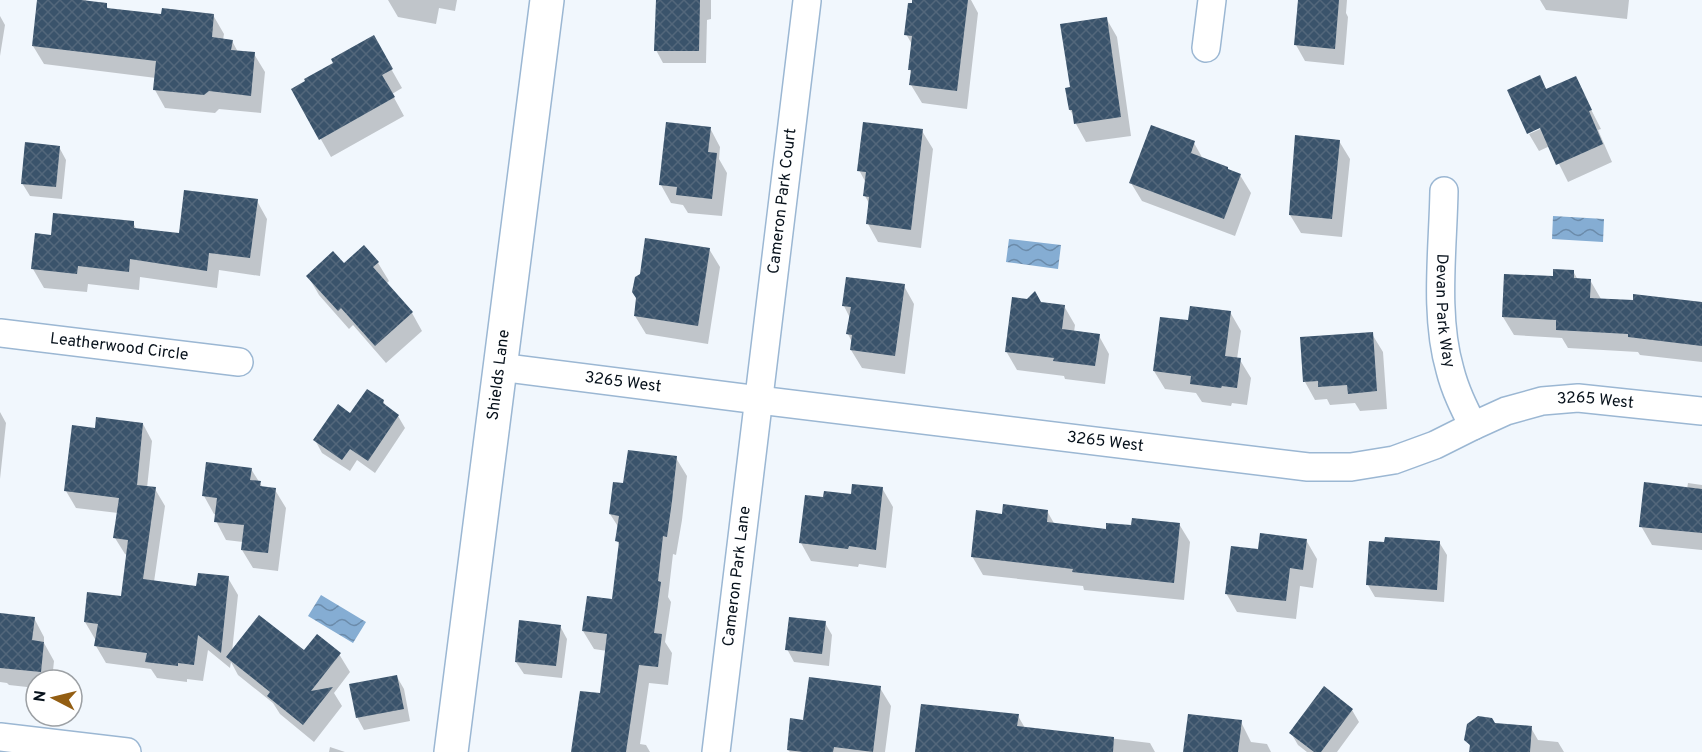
<svg xmlns="http://www.w3.org/2000/svg" width="1702" height="752" font-family="Overpass,sans-serif">
	<style>
		.water { fill: url(#water-waves) }
		.shadow { fill: #0003 }
		.building { fill: url(#building-cross-hatch) }
		.lines { fill: none; stroke-linecap: round; stroke-linejoin: round }
		.minor-casing { stroke: #9bb7d3; stroke-width: 30 }
		.secondary-casing { stroke: #9bb7d3; stroke-width: 36 }
		.minor { stroke: #fff; stroke-width: 27 }
		.secondary { stroke: #fff; stroke-width: 33 }
		.labels { text-anchor: middle; dominant-baseline: central; stroke-width: 6; stroke-linejoin: round; paint-order: stroke }
		.street-label { font-size: 16px; fill: #07111b; stroke: #fff }
	</style>
	<defs>
		<pattern id="water-waves" width="16" height="10" patternUnits="userSpaceOnUse" patternTransform="scale(1.5)"><rect width="16" height="10" fill="#85add3"/><path d="M0 5q4-4 8 0t8 0" fill="none" stroke="#6b8baa"/></pattern>
		<pattern id="building-cross-hatch" width="8" height="8" patternUnits="userSpaceOnUse" patternTransform="scale(1.5)"><rect width="8" height="8" fill="#3a536b"/><path d="M0 0l8 8M0 8l8-8" fill="none" stroke="#53677b"/></pattern>
	</defs>
	<rect width="100%" height="100%" fill="#f1f7fd"/>
	<path class="water" d="M1553 216 1604 219 1603 242 1552 239Z
		M1009 239 1061 245 1058 269 1006 262Z
		M321 595 366 622 353 643 308 616Z"/>
	<path class="shadow" d="M39 0H86L87 2 106 5 109 10 163 16 213 15 224 34 223 40 232 41 238 52 254 54 265 72 261 113 219 109 215 113 165 108 155 90 156 78 44 64 33 46Z
		M388 0H457L455 11 439 8 436 24 398 17Z
		M657 0H711V19L707 20 706 63H663L656 50Z
		M913 0H971L978 13 967 109 922 103 911 85 912 74 910 70 913 46 906 34Z
		M1300 0H1347L1346 13 1348 17 1344 65 1305 61 1296 45Z
		M1540 0H1629L1627 19 1546 10Z
		M0 16 5 25 0 56Z
		M1106 18 1117 37 1131 136 1086 142 1076 124 1075 118 1070 110 1072 88Z
		M373 37 402 88 392 94 404 116 331 157 293 90 335 64Z
		M1539 77 1547 90 1575 78 1601 129 1598 130 1612 162 1568 182 1550 146 1539 151 1529 134 1547 126Z
		M710 128 720 147 719 159 727 173 722 216 688 213 683 205 671 203 661 185Z
		M922 131 933 149 921 248 878 242 868 224 870 205 865 196 866 183 859 170Z
		M1339 141 1350 159 1342 237 1301 233 1290 215Z
		M1194 143 1203 159 1240 175 1251 193 1235 236 1142 201 1131 183Z
		M59 147 66 160 62 199 30 196 22 183Z
		M257 201 267 219 260 276 219 270 217 288 140 277 139 290 88 284 87 292 44 288 33 269 52 236 133 223 137 230 180 235Z
		M709 249 720 267 708 344 646 334 635 316 638 298Z
		M378 263 389 281 386 284 412 313 422 331 386 363 353 325 349 329 319 295 308 276 344 266Z
		M1573 271 1578 280H1590L1601 299 1702 304V362L1640 355 1638 352 1568 348 1562 338 1514 335 1503 317 1554 278Z
		M904 286 914 304 905 374 862 368 851 350 852 342 848 334 850 318 844 306Z
		M1040 303 1064 306 1075 325 1074 332 1099 336 1109 354 1105 384 1065 379 1064 376 1017 370 1006 351Z
		M1230 312 1241 331 1237 359 1240 360 1251 378 1247 405 1232 403 1231 406 1202 402 1196 393 1165 389 1154 371Z
		M1372 334 1383 352 1387 409 1360 411 1355 403 1330 405 1327 399 1315 400 1305 382 1301 339Z
		M383 401 387 408 398 416 405 428 375 473 357 460 350 471 322 453 315 440 351 415Z
		M0 412 6 423 0 479Z
		M143 424 152 441 147 488 155 489 165 506 154 582 198 587 228 578 238 595 232 652 339 654 350 672 334 693 342 706 314 742 280 714 273 703 238 675 231 662 230 668 208 650 203 681 187 679V682L157 678 151 669 106 663 96 646 97 639H95L85 622 122 598 127 555 125 554 115 538 118 513 76 508 66 491 96 429Z
		M676 458 687 476 682 520 676 555 673 554 668 597 671 602 665 642 672 653 668 685 649 683 640 744 646 745 650 752H573L601 695 607 651 594 649 583 631 613 601 620 546 617 541 619 528 610 514 625 485Z
		M251 469 263 488 275 490 286 508 278 571 253 568 242 550 243 542 226 540 216 521 217 515 214 514 204 496Z
		M1688 483 1702 485V550L1652 545 1641 526 1687 489Z
		M882 488 893 507 886 568 859 564 858 567 811 561 801 543 852 496Z
		M1047 511 1055 525 1108 531 1133 527 1179 524 1190 542 1184 600 1084 590 1083 586 983 575 972 556Z
		M1306 540 1317 559 1313 588 1300 586 1296 619 1237 612 1226 593 1260 551Z
		M1439 542 1447 555 1444 602 1375 597 1368 585Z
		M0 615 34 618 44 637V643L54 661 52 680H36V688L9 685 7 683 0 682Z
		M825 623 832 635 829 666 794 662 787 649Z
		M560 626 567 639 562 678 524 674 516 662Z
		M397 677 404 689 410 721 364 730 357 717Z
		M880 688 891 706 885 752H790L788 750 805 722Z
		M1352 710 1359 722 1337 752H1307L1298 745 1291 733Z
		M1018 716 1025 728 1150 743 1155 752H917Z
		M1241 722 1251 742 1267 744 1271 752H1185Z
		M1494 724 1531 728 1538 740 1558 742 1564 752H1470L1471 748 1466 739Z
		M330 747 345 752H329Z"/>
	<path class="building" d="M37 0H81L107 3V8L161 14 162 8 214 14 212 37 233 40 231 50 255 52 251 96 209 91 204 95 153 90 156 61 32 46Z
		M656 0H700L699 51H654Z
		M912 0H968L957 91 909 85 911 70H908L912 36 904 35 908 3H912Z
		M1298 0H1339L1335 49 1294 45Z
		M1107 17 1121 117 1074 124 1072 110H1069L1065 88 1070 87 1060 24Z
		M374 35 393 69 382 75 395 97 319 140 291 89 305 81 304 79 333 63 331 59Z
		M1540 75 1546 89 1576 76 1592 110 1589 111 1603 144 1556 165 1540 128 1527 134 1507 90Z
		M666 122 711 127 708 152 717 153 712 199 676 195 677 187 659 185Z
		M863 122 923 129 911 230 866 224 869 197 863 196 866 172 857 171Z
		M1151 125 1195 141 1191 153 1228 167V169L1241 174 1224 219 1129 183Z
		M1295 135 1340 140 1332 219 1289 215Z
		M25 142 60 146 56 187 21 184Z
		M184 190 258 199 250 258 209 253 207 271 130 259 129 272 78 266 77 274 31 269 35 233 51 235 53 213 134 221V228L179 233Z
		M645 238 710 248 698 326 634 316 636 298 632 292 635 277 640 274Z
		M364 245 379 262 373 267 413 312 375 346 341 308 338 311 306 276 333 251 344 263Z
		M1553 269 1574 270V278L1591 279 1590 298 1633 300V294L1702 302V346L1628 337V334L1556 330V320L1502 317 1504 274 1553 276Z
		M846 277 905 284 895 356 850 350 852 335 846 334 851 307 842 306Z
		M1035 291 1041 302 1065 305 1062 329 1100 334 1095 366 1053 361 1054 358 1005 352 1012 297 1027 299Z
		M1190 306 1231 311 1225 356 1241 358 1237 388 1222 386 1221 388 1190 384 1191 376 1153 371 1160 317 1188 320Z
		M1373 332 1377 391 1348 394 1347 385 1318 387V381L1303 382 1300 337Z
		M367 389 384 400 383 403 399 415 368 461 350 449 342 460 313 440 338 404 350 413Z
		M96 417 143 423 137 485 156 487 143 579 196 586 198 573 229 576 221 653 198 635 194 665 178 663V666L145 662 147 653 94 646 98 624 84 622 87 592 121 596 128 540 113 538 119 498 64 491 72 425 95 428Z
		M628 450 677 456 672 501 667 537 663 536 658 581 661 582 654 633 662 634 658 667 639 665 626 752H571L580 691 600 693 607 634 582 631 587 596 612 599 619 542 615 541 619 516 609 514 613 482 623 483Z
		M206 462 252 468 250 480 261 481 260 486 276 488 268 553 241 550 244 525 214 522 217 498 202 496Z
		M1644 482 1702 489V533L1639 527Z
		M852 484 883 487 876 550 849 546 848 549 799 543 805 495 823 497 824 491 851 494Z
		M1003 504 1048 510 1047 522 1106 529V523L1131 525 1132 518 1180 523 1174 583 1072 572 1073 569 971 557 976 510 1002 514Z
		M1260 533 1307 539 1303 570 1290 568 1286 601 1225 594 1231 546 1258 549Z
		M1385 537 1440 541 1437 590 1366 585 1369 541 1384 542Z
		M0 613 35 617 32 640 44 642 41 672 0 668Z
		M259 615 304 650 317 634 341 653 311 691 333 687 303 725 267 696 270 692 226 657Z
		M789 617 826 621 822 654 785 650Z
		M519 620 561 625 556 666 515 662Z
		M397 675 404 709 356 718 349 684Z
		M809 677 881 686 873 752 834 747 833 752H803L787 750 790 718 803 720Z
		M1324 686 1353 709 1321 752H1314L1289 733Z
		M921 704 1019 714 1017 726 1114 737 1113 752H915Z
		M1188 714 1242 720 1238 752H1183Z
		M1478 716 1492 718 1495 723 1532 726 1530 752H1469L1470 745 1464 740 1467 724Z"/>
	<g class="lines">
		<defs>
			<g id="minor">
				<path d="M1206 48 1212 0"/>
				<path id="s1" d="M1444 191C1443 249 1434 315 1450 370 1455 390 1464 408 1473 426"/>
				<path id="s2" d="M0 333 239 362"/>
				<path id="s3" d="M500 367 759 400 1308 467H1351L1394 460 1435 445 1473 426 1506 411 1542 401 1578 398 1702 411"/>
				<path d="M0 737 127 752"/>
				<path id="s4" d="M716 752 807 1"/>
			</g>
			<g id="secondary">
				<path id="s5" d="M451 752 547 0"/>
			</g>
		</defs>
		<use href="#minor" class="minor-casing"/>
		<use href="#secondary" class="secondary-casing"/>
		<use href="#minor" class="minor"/>
		<use href="#secondary" class="secondary"/>
	</g>
	<g class="labels">
		<g class="street-label">
			<text stroke="none"><textPath href="#s4" startOffset="555">Cameron Park Court</textPath></text>
			<text stroke="none"><textPath href="#s1" startOffset="120">Devan Park Way</textPath></text>
			<text stroke="none"><textPath href="#s2" startOffset="120">Leatherwood Circle</textPath></text>
			<text stroke="none"><textPath href="#s5" startOffset="380">Shields Lane</textPath></text>
			<text stroke="none"><textPath href="#s3" startOffset="124">3265 West</textPath></text>
			<text stroke="none"><textPath href="#s3" startOffset="1114">3265 West</textPath></text>
			<text stroke="none"><textPath href="#s3" startOffset="610">3265 West</textPath></text>
			<text stroke="none"><textPath href="#s4" startOffset="177">Cameron Park Lane</textPath></text>
		</g>
	</g>
	<g transform="translate(54 698) rotate(277)"><circle r="28" fill="#ffffff" stroke="#9ca0a4" stroke-width="1.5"/>
	<path d="M0-4.5L10 22L0 15L-10 22Z" fill="#935e13"/>
	<text y="-9" font-size="16" font-weight="bold" text-anchor="middle" fill="#07111b">N</text>
	</g>
</svg>
